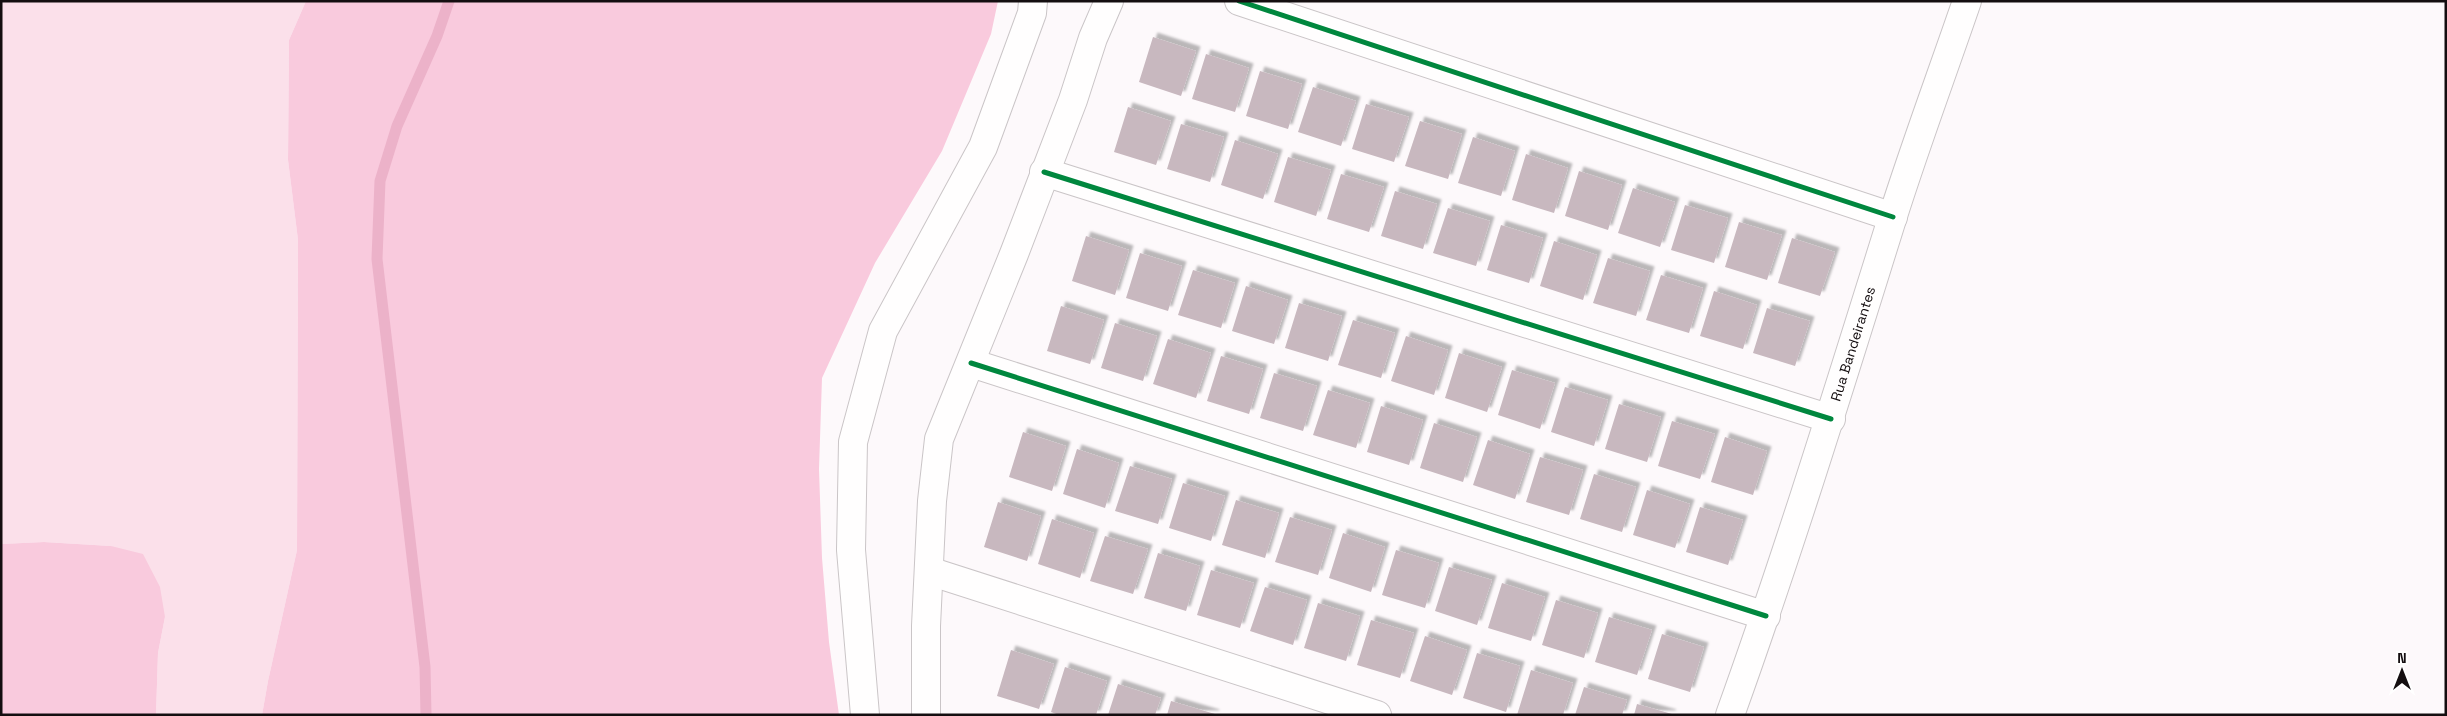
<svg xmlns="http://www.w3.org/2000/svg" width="2447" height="716" font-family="'Space Grotesk',sans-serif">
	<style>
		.green { fill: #fbe0ea }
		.forest { fill: #f9cadd }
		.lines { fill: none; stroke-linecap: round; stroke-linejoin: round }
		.stream { stroke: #ecb2c9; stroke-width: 11 }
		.building { fill: #c8b8bf; filter: url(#shadow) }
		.minor-casing { stroke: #cac5c7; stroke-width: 30 }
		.minor { stroke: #fffefe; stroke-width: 28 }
		.cycleway-casing { stroke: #fff; stroke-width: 8 }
		.cycleway { stroke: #00873e; stroke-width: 5 }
		.labels { text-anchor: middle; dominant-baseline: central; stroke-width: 5; stroke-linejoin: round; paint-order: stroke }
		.street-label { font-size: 14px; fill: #140e10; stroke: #fff }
	</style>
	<defs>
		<filter id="shadow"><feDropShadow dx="4.5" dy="-4.5" stdDeviation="1" flood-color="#0004"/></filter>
	</defs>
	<rect width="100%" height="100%" fill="#fdf9fb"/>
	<path class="green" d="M1 1H306L289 40 288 160 298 240 297 550 268 681 262 715H156L158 653 165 617 111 546 44 542 1 544Z"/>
	<path class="forest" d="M306 1H998L991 34 942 151 875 263 822 378 819 469 822 558 829 642 839 715H262L268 681 297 550 298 240 288 160 289 40Z
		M44 542 111 546 143 554 160 587 165 617 158 653 156 715H1V544Z"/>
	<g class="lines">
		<path class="stream" d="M426 715 425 667 377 259 380 181 397 126 437 36 449 1"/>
	</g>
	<path class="building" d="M1153 37 1196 51 1181 96 1139 82Z
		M1206 54 1249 68 1235 112 1192 99Z
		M1260 71 1302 84 1288 129 1246 116Z
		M1313 87 1356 101 1341 146 1298 132Z
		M1366 104 1409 117 1394 162 1352 149Z
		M1128 107 1171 121 1156 165 1114 152Z
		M1420 121 1462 134 1448 179 1405 166Z
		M1181 124 1224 137 1210 182 1167 169Z
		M1473 137 1515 151 1501 196 1458 183Z
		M1235 140 1278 154 1263 199 1221 185Z
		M1526 154 1568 168 1554 213 1512 200Z
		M1288 157 1331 170 1316 216 1274 202Z
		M1579 171 1622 185 1608 230 1565 216Z
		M1341 174 1384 187 1369 232 1327 219Z
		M1633 188 1675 202 1660 247 1618 233Z
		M1395 191 1437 204 1423 249 1381 236Z
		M1685 205 1728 218 1714 263 1671 250Z
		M1448 208 1490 221 1476 266 1433 253Z
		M1739 222 1782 235 1767 280 1725 267Z
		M1501 225 1543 238 1529 283 1487 270Z
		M1086 236 1129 250 1115 295 1072 281Z
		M1792 238 1835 252 1820 296 1778 283Z
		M1554 241 1597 255 1583 300 1540 286Z
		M1140 253 1182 266 1168 311 1126 298Z
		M1608 258 1650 271 1636 316 1593 303Z
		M1193 270 1235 283 1221 328 1178 315Z
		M1661 275 1703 288 1689 333 1646 320Z
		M1246 286 1288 300 1274 344 1232 331Z
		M1714 291 1757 305 1743 349 1700 336Z
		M1299 303 1342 316 1328 361 1285 348Z
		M1061 306 1104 320 1090 364 1047 351Z
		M1767 308 1810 321 1795 366 1753 353Z
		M1353 320 1395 333 1381 378 1338 365Z
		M1115 323 1157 336 1143 381 1101 368Z
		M1406 336 1448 350 1434 395 1391 381Z
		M1168 339 1211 353 1196 398 1153 384Z
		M1459 353 1502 367 1487 412 1445 398Z
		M1221 356 1263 369 1249 414 1207 401Z
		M1512 370 1555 383 1540 429 1498 415Z
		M1274 373 1317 386 1303 431 1260 418Z
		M1565 387 1608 400 1594 446 1551 432Z
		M1328 390 1370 403 1356 448 1313 435Z
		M1619 404 1661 417 1647 462 1605 449Z
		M1381 406 1423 420 1409 465 1367 452Z
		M1672 421 1715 434 1700 479 1658 466Z
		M1434 423 1477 437 1463 482 1420 468Z
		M1023 432 1066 446 1052 491 1009 477Z
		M1725 437 1767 451 1753 495 1711 482Z
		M1488 440 1530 454 1515 499 1473 485Z
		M1077 449 1119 463 1105 508 1063 494Z
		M1540 457 1583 470 1569 515 1526 502Z
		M1130 466 1172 479 1158 524 1115 511Z
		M1594 474 1636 487 1622 532 1580 519Z
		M1183 483 1225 496 1211 541 1169 528Z
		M1647 490 1690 504 1675 548 1633 535Z
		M1236 500 1279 513 1265 558 1222 545Z
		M998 502 1041 516 1027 561 984 547Z
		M1700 507 1743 520 1728 565 1686 552Z
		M1290 517 1332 530 1318 575 1275 562Z
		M1052 519 1094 533 1080 578 1038 564Z
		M1343 533 1385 547 1371 592 1329 578Z
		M1105 536 1148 549 1133 594 1090 581Z
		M1396 550 1439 563 1425 608 1382 595Z
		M1158 553 1200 566 1186 611 1144 598Z
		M1449 567 1492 580 1477 625 1435 611Z
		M1211 570 1254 583 1240 628 1197 615Z
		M1502 583 1545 597 1531 641 1488 628Z
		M1265 587 1307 600 1293 645 1250 631Z
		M1556 600 1598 613 1584 658 1542 645Z
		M1318 603 1360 616 1346 661 1304 648Z
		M1609 617 1652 630 1637 675 1595 662Z
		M1371 620 1414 633 1400 678 1357 665Z
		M1662 634 1704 647 1690 692 1648 679Z
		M1425 636 1467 650 1452 695 1410 681Z
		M1011 650 1054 664 1039 709 997 696Z
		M1477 653 1520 666 1506 712 1463 698Z
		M1065 667 1107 681 1096 715H1059L1051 712Z
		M1531 670 1573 683 1563 715H1517Z
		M1118 684 1161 698 1155 715H1108Z
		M1584 687 1627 700 1622 715H1575Z
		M1171 701 1215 714V715H1167Z
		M1637 704 1672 714 1671 715H1634Z"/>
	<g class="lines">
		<defs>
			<g id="minor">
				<path d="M1239 1 1893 217"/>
				<path d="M1044 172 1831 419"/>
				<path d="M971 363 1766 616"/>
				<path d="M929 571 1377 715"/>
				<path d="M865 715 851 550 853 442 883 331 983 147 1032 13 1033 1"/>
				<path d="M926 715V626L932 501 939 439 1014 254 1073 100 1093 38 1109 1"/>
				<path id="s1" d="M1730 715C1789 551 1840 385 1892 219 1915 146 1942 74 1967 1"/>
			</g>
		</defs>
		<use href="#minor" class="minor-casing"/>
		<use href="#minor" class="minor"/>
		<defs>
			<path id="cycleway" d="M1239 1 1893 217
				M1044 172 1831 419
				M971 363 1766 616"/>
		</defs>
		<use href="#cycleway" class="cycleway-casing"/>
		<use href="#cycleway" class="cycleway"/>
	</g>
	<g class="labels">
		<g class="street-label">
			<text stroke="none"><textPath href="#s1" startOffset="391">Rua Bandeirantes</textPath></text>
		</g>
	</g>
	<rect width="2447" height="716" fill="none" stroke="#140e10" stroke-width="5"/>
	<g transform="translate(2402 671)" stroke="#ffffff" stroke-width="4" paint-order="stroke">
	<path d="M0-4L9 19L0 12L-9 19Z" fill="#140e10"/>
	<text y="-8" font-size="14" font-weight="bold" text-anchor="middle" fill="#140e10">N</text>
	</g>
</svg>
